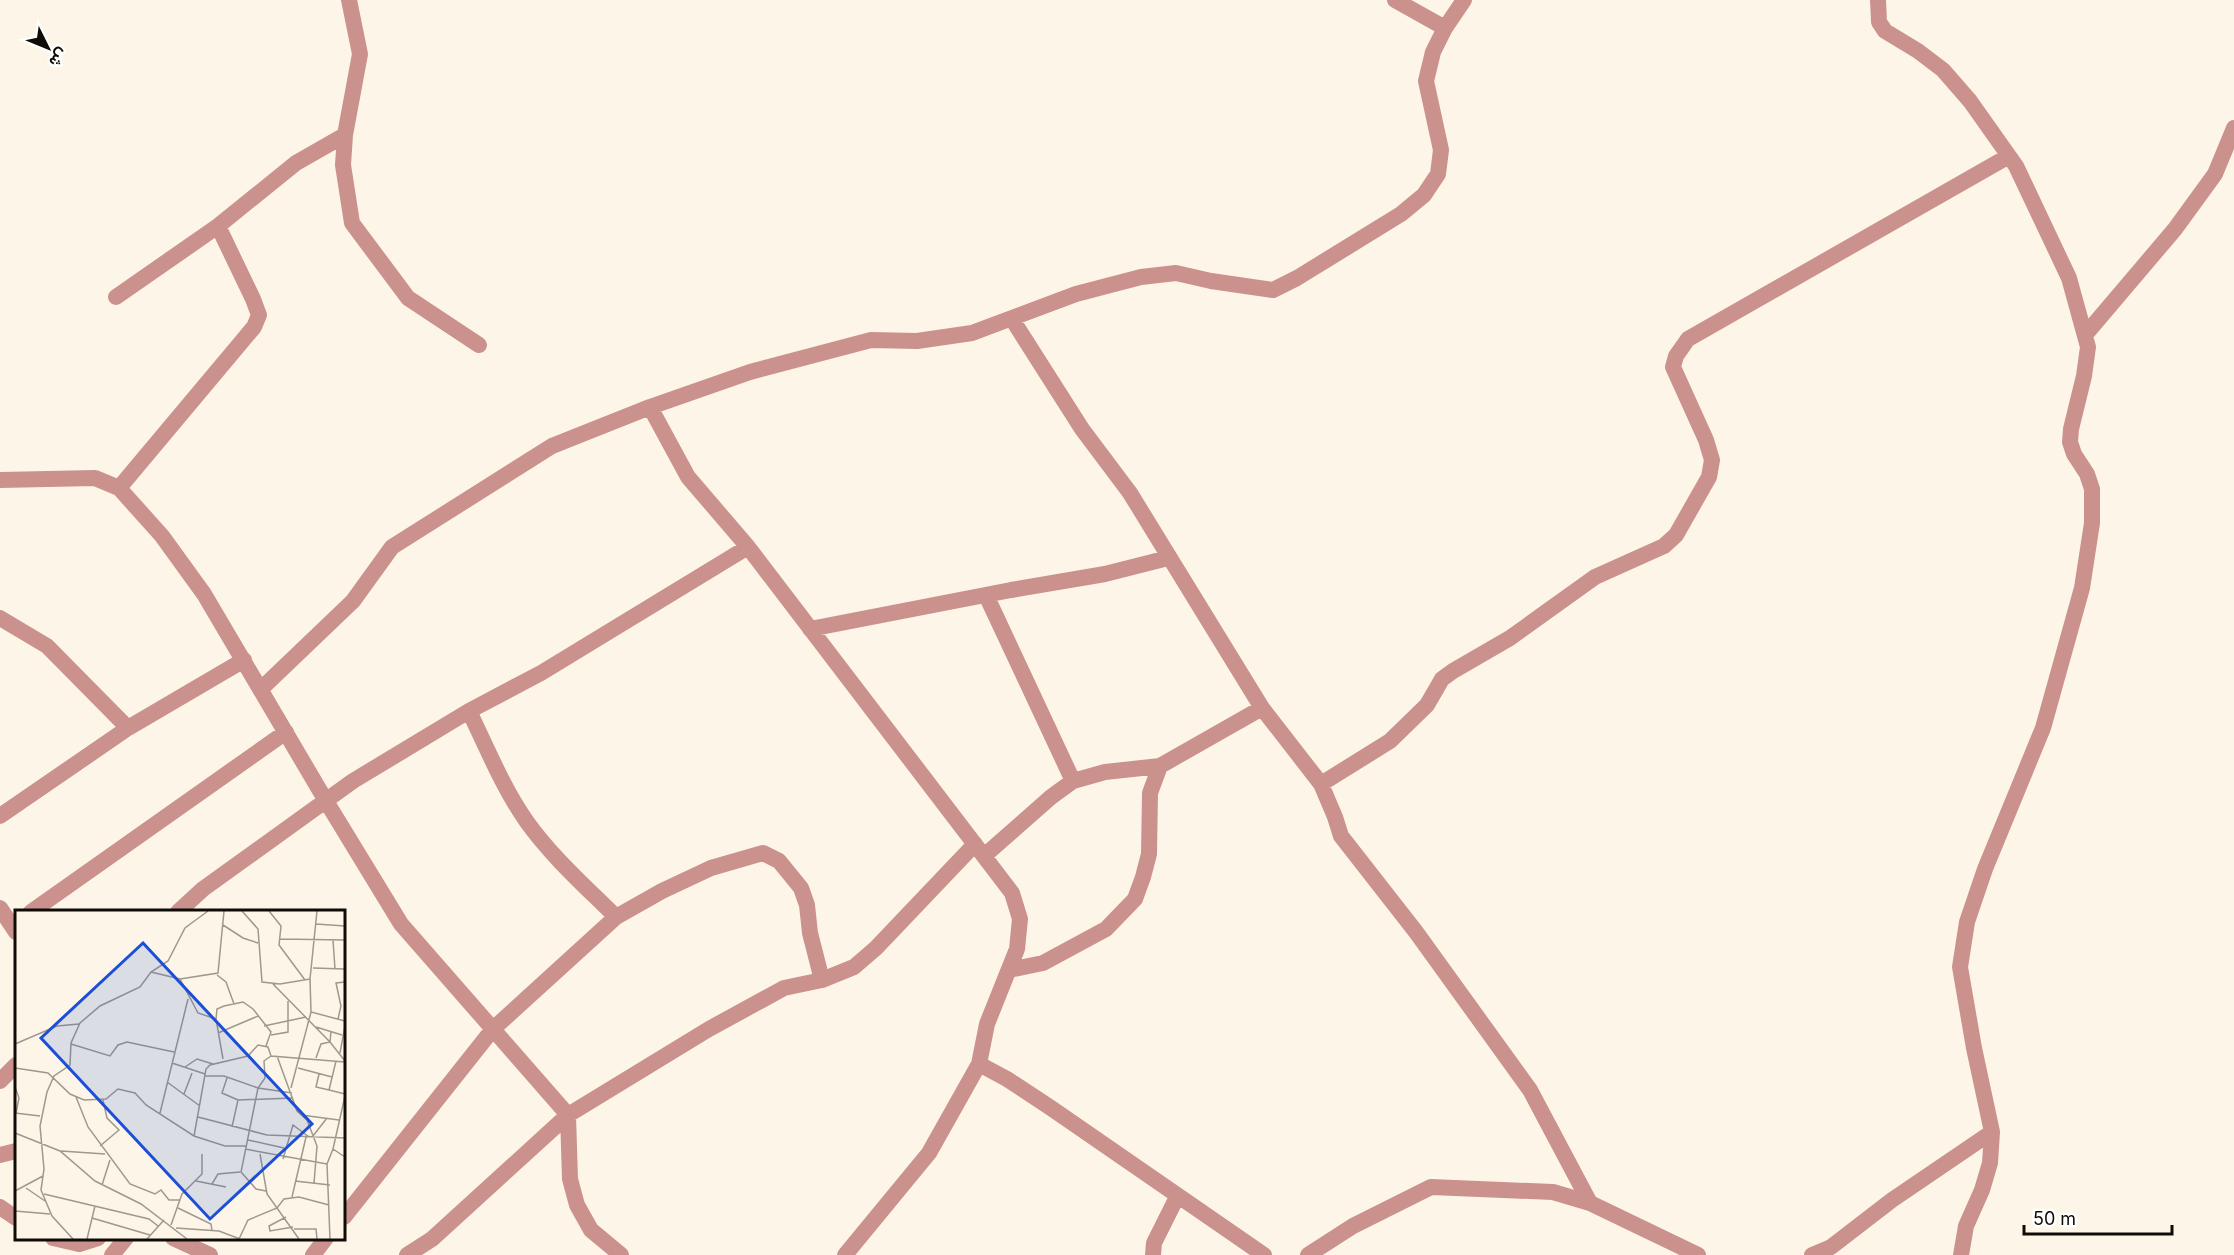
<svg xmlns="http://www.w3.org/2000/svg" width="2234" height="1255" font-family="Inter,Vazirmatn,sans-serif">
	<style>
		.lines { fill: none; stroke-linecap: round; stroke-linejoin: round }
		.minor { stroke: #cb928d; stroke-width: 16 }
		.inset-road { fill: none; stroke: #9e988e; stroke-width: 1.5 }
		.view { fill: #1d4ed8; fill-opacity: 0.15; stroke: #1d4ed8; stroke-width: 3 }
		.inset-edge { fill: none; stroke: #0f0c08; stroke-width: 3 }
	</style>
	<rect width="100%" height="100%" fill="#fdf6e8"/>
	<g class="lines">
		<path class="minor" d="M349 0 360 54 345 135 343 165 352 223 408 298 479 345
			M1395 0 1445 28
			M1878 0 1879 22 1885 31 1918 51 1943 70 1970 101 2016 166 2069 278 2088 347 2084 376 2071 429 2070 442 2074 454 2087 474 2092 489V523L2082 588 2043 728 1985 869 1967 922 1960 967 1974 1048 1992 1132 1990 1163 1982 1190 1966 1226 1961 1255
			M116 297 218 226 296 163 345 135
			M1012 319 1082 429 1130 493 1262 708 1321 784 1335 817 1341 836 1416 932 1530 1090 1590 1203
			M2085 335 2175 229 2215 174 2234 128
			M650 407 688 477 748 547 1012 893 1020 919 1017 949 987 1024 979 1064 929 1153 845 1255
			M0 480 95 478 119 488 162 536 204 594 326 801 401 924 568 1115 570 1179 577 1205 591 1230 621 1255
			M119 488 254 327 259 315 253 299 218 226
			M986 595 1073 781
			M0 618 47 646 128 728
			M810 629 1011 590 1105 574 1168 558
			M261 689 353 601 392 547 552 446 650 407 750 372 871 340 917 341 972 333 1076 294 1141 277 1176 273 1211 281 1273 290 1297 278 1401 214 1424 195 1438 174 1441 150 1426 81 1433 52 1445 28 1464 0
			M469 711C487 748 503 788 527 822 552 857 586 887 616 917L662 891 711 868 763 853 779 861 801 888 807 905 810 933 822 980
			M1321 784 1390 741 1427 705 1442 679 1453 671 1510 638 1595 577 1664 546 1676 535 1709 477 1712 460 1706 440 1673 367 1676 356 1688 339 2009 156
			M0 816 128 728 244 660
			M984 856 1051 797 1073 781 1105 772 1160 766 1262 708
			M0 908 16 932
			M31 912 286 732
			M178 912 203 889 353 781 469 711 541 673 748 547
			M1009 970 1043 963 1106 929 1135 899 1143 877 1149 854 1150 793 1160 766
			M979 1064 1007 1079 1051 1108 1264 1255
			M0 1081 16 1065
			M0 1155 16 1151
			M0 1207 16 1218
			M344 1217 493 1029 616 917
			M53 1238 79 1244 98 1238
			M173 1238 210 1255
			M112 1255 126 1238
			M313 1255 326 1238
			M407 1255 432 1239 568 1115 709 1029 784 988 822 980 854 967 876 948 975 844
			M1153 1255 1154 1243 1177 1197
			M1308 1255 1353 1226 1431 1187 1553 1192 1590 1203 1698 1255
			M1812 1255 1831 1247 1892 1200 1992 1132"/>
	</g>
	<g transform="translate(15 910)">
		<rect width="330" height="330" fill="#fdf6e8"/>
		<path class="inset-road" d="M227 1 243 19 247 72 265 74 295 69M254 1 266 16 264 35 290 70M302 1 295 69 296 102 330 111M301 14 330 16M208 15 228 28 243 33M265 29 330 30M318 30 320 59M298 58 330 59M136 62 165 69 183 103 201 109M202 65 211 72 219 94M165 69 203 63 209 1M258 74 315 132 330 151M323 109 326 96 321 73 330 72M249 116 291 107M301 117 327 125M203 123 243 106M256 125 273 122V91M0 134 42 116 64 114M56 134 95 146 103 135 112 132 159 142M325 143 330 116M262 146 282 201 292 210 302 236 299 273M301 148 306 134 315 132 316 121M208 149 201 109 202 99 209 96 228 92 238 99 256 122 251 136M321 151 314 180 330 184M157 153 190 164M170 157 182 149 198 154M0 158 33 163 55 184 69 190 91 189 103 179 120 183 131 195 179 226 210 236H231M283 158 317 167M304 164 301 177 314 180M190 166H209L243 178 277 183M212 168 207 183 223 190 217 217M152 172 185 196M0 177 4 188 1 203M276 178 296 102M169 184 177 163M330 186 318 239 330 247M61 187 73 217 115 274 140 284 146 280 154 290H165M223 190 278 188M0 203 25 206M145 203 173 89M286 205 324 210M183 207 252 225 330 228M0 223 45 241 80 271 126 294 172 329M179 226 191 159 195 155 233 146 243 135 253 137 256 146 330 152M298 226 312 208M233 230 269 238M85 236 104 220 92 208 88 190M230 239 312 254M46 241 90 244M245 244 252 284 284 329M268 249 278 215 294 227M181 271 211 277M280 271 315 275M197 274 203 264 225 262M87 275 95 250M11 278 30 291M0 281 28 266M251 281 241 279 226 262 243 178 250 168 249 151 256 146M29 284 134 309 143 316M277 287 291 227M163 298 196 314 197 321M0 301 35 304M271 307 254 316 255 321 278 317M77 308 135 325M156 315 167 284 187 264V244M161 318 204 321 225 329M279 319H301L302 329M58 329 37 306 26 280 29 259 25 216 32 182 39 166 55 155 56 133 65 113 85 96 125 77 136 62 153 51 170 18 193 1M72 329 80 296M132 329 149 310M224 329 233 310 262 298 269 289 284 287 314 295M315 329 312 254 318 239"/>
		<path class="view" d="M128 33 297 214 195 309 26 128Z"/>
		<rect width="330" height="330" class="inset-edge"/>
	</g>
	<g transform="translate(48 48) rotate(133)" stroke="#ffffff" stroke-width="4.5" paint-order="stroke">
	<path d="M0-4.5L10 22L0 15L-10 22Z" fill="#0f0c08"/>
	<text y="-9" font-size="16" font-weight="bold" text-anchor="middle" fill="#0f0c08">ش</text>
	</g>
	<path d="M2024 1225v9h148v-9" fill="none" stroke="#0f0c08" stroke-width="3"/>
	<text x="2033" y="1225" font-size="18" fill="#0f0c08" stroke="#ffffff" stroke-width="4.5" paint-order="stroke">50 m</text>
</svg>
